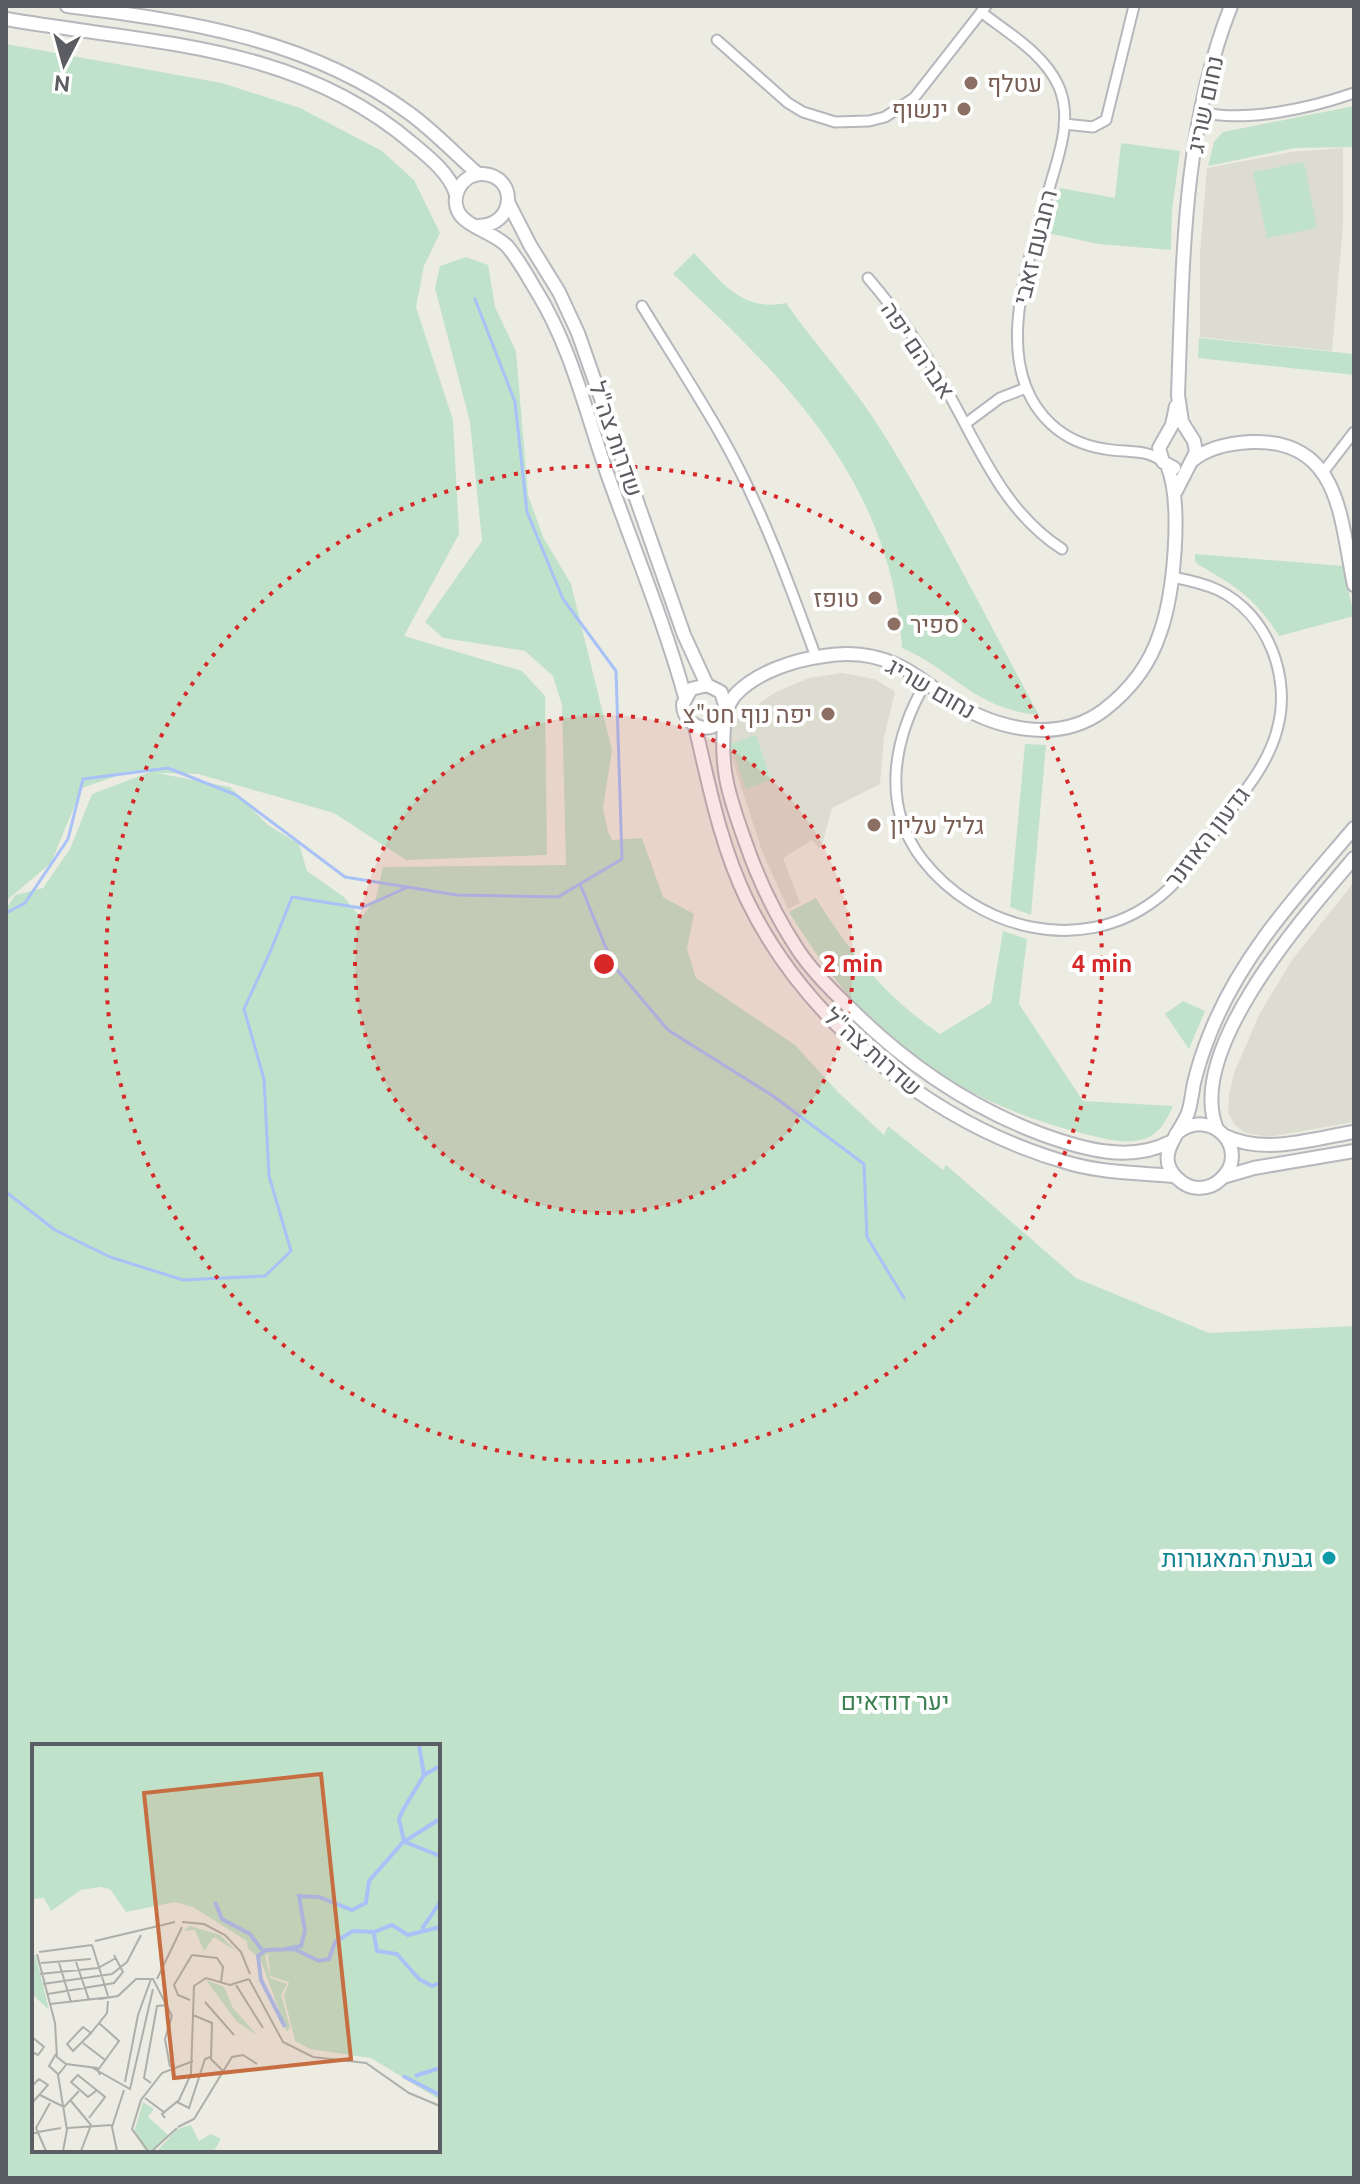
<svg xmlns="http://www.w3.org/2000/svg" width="1360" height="2184" font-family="Ubuntu,Heebo,sans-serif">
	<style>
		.education { fill: #dcdcd1 }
		.green { fill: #c1e2ca; fill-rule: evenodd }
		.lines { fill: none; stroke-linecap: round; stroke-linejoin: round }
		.stream { stroke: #a8c1f7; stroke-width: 3 }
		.street-casing { stroke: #b5b7bc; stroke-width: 13 }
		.secondary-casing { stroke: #b7b7be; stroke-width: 16 }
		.street { stroke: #fff; stroke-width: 9 }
		.secondary { stroke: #fff; stroke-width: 12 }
		.ring { fill: none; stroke: #d62828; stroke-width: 4; stroke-dasharray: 4 8 }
		.education-dot { fill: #8d6e63; stroke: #fff; stroke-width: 3 }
		.culture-dot { fill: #0f9aa8; stroke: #fff; stroke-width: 3 }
		.labels { text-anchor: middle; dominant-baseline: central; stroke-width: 8; stroke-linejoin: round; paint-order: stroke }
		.education-label { font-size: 24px; fill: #785e54; stroke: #fff; text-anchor: start }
		.street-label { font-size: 24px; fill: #5b5d62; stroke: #fff }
		.culture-label { font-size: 24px; fill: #0d838f; stroke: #fff; text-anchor: end }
		.park-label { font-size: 24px; fill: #3c8051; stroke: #fff }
		.inset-river { fill: none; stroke: #a8c1f7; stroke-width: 4 }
		.inset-road { fill: none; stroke: #aeafab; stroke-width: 2 }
		.view { fill: #c66e42; fill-opacity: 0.15; stroke: #c66e42; stroke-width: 4 }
		.inset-edge { fill: none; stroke: #5b5d62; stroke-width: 4 }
		.centre { fill: #d62828; stroke: #fff; stroke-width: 4 }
		.ring-label { font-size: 24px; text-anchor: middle; font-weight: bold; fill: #d62828; stroke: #fff; stroke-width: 8; stroke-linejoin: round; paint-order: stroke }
	</style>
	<rect width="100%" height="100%" fill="#ecece3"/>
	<path class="education" d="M1343 148V225L1332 351 1200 337V253L1207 168 1291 152Z
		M842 673 875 679 895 692 884 737 880 784 832 808 822 845 819 848 812 840 783 858 800 903 788 909 762 851 729 749V733L735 720 776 692 809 678Z
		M1354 882V1122L1269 1137 1245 1133 1234 1124 1228 1112 1229 1095 1234 1073 1260 1013 1292 960Z"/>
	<path class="green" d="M6 44 222 83 300 108 382 151 414 180 440 233 424 266 416 307 453 420 459 534 404 636 522 671 545 696 547 855 406 860 334 813 198 774 157 773 230 787 268 825 299 844 307 871 344 897 361 918 376 898 383 867 566 865 562 705 553 676 525 651 443 638 425 622 482 541 470 422 435 288 440 266 466 257 488 265 495 307 516 351 528 495 543 537 571 584 612 750 603 808 608 832 612 840 642 838 663 897 694 914 687 949 696 978 795 1045 839 1093 884 1135 888 1126 943 1170 946 1165 1076 1278 1209 1333 1354 1326V2178H6V909L15 895 43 888 70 849 92 794 150 772 131 771 82 788 51 863 6 901ZM34 1746H438V2150H34Z
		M1354 106V147L1295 148 1208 166 1214 142 1223 132Z
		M1121 143 1180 151 1172 210 1171 250 1098 244 1048 233 1060 188 1115 198Z
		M1304 162 1317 228 1267 238 1253 172Z
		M694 253C722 282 741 312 786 303 816 346 853 385 881 430 939 522 987 620 1039 715 975 709 956 672 902 648 891 482 788 381 673 274Z
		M1199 338 1354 354V375L1198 358Z
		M1195 554 1343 566 1354 616 1279 636C1255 598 1237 587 1199 565L1195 561Z
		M756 735 771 780 746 789 731 744Z
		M1025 744 1046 745 1031 915 1010 907Z
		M816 898C849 952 888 999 940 1034L991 1003 1003 931 1027 939 1019 1004 1083 1101 1173 1106C1167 1119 1161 1132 1147 1138 1126 1146 1102 1138 1081 1133 1014 1116 950 1087 896 1043 852 1006 819 960 789 912Z
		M1183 1001 1205 1011 1189 1049 1165 1014Z"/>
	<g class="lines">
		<path class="stream" d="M580 884 613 965 668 1030 773 1096 864 1164 867 1237 904 1298
			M6 913 25 903 68 839 83 779 168 768 236 795 345 877 457 895 558 897 622 859 616 671 563 599 527 512 515 402 475 299
			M6 1192 55 1230 110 1257 183 1280 265 1276 291 1251 269 1176 264 1079 244 1009 271 950 292 897 361 908 406 888"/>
		<defs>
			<path id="street" d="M981 12C1008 33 1045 54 1059 87 1072 118 1060 151 1051 182 1032 253 986 363 1051 424 1066 438 1085 446 1105 449 1125 453 1146 448 1163 462
				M717 40 788 103 803 112 835 122 869 121 885 117 914 98 986 6
				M1201 112C1245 123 1311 108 1354 93
				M1064 124 1093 127 1106 120 1134 6
				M868 278C899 314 926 354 950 396 981 452 1005 512 1062 549
				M642 306C669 350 697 393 722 437 761 506 789 583 816 657
				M965 424 1000 398 1026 388
				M1324 471 1354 432
				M926 682C894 737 880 804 922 859 976 929 1080 956 1154 901 1182 881 1201 850 1221 823 1242 794 1268 765 1277 730 1292 678 1268 614 1218 590 1203 583 1188 580 1172 577"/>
			<path id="secondary" d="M67 6C188 21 309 39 409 113 434 131 455 154 478 174
				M6 19C150 44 296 43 413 144 430 158 449 173 456 194
				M508 202 530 245 559 292 578 333 684 635 707 685
				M478 226C516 226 518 176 483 174 461 173 447 200 462 217 473 229 494 233 507 246 519 260 528 277 537 292 571 347 586 413 607 473 633 547 664 621 685 697
				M1193 460C1209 447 1231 443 1251 442 1341 439 1340 519 1354 585
				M1174 468 1163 462 1159 448 1172 425 1176 406
				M1176 491 1196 452 1194 441 1182 422 1178 395C1183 264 1182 130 1231 6
				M726 708 721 692 707 685 691 689 683 704C683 718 695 731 711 727 725 722 726 705 736 694 757 672 794 660 824 656 847 652 873 654 895 664 914 672 929 685 946 697 991 728 1056 746 1104 710 1130 690 1150 664 1160 633 1174 594 1183 503 1167 465
				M725 716C719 766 728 794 745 841 758 879 775 915 798 950 812 971 831 990 850 1008 906 1064 967 1106 1041 1134 1082 1149 1130 1163 1170 1142
				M695 726C709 785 720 844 747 900 808 1026 938 1127 1072 1164 1106 1173 1140 1173 1175 1176
				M1217 1129C1184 1051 1306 914 1354 858
				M1176 1134C1211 1104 1252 1151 1221 1179 1215 1185 1207 1188 1199 1188 1191 1188 1183 1184 1177 1178 1154 1156 1179 1135 1188 1113 1191 1104 1192 1093 1194 1083 1198 1066 1204 1048 1211 1031 1243 952 1300 892 1354 828
				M1225 1136C1266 1155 1311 1139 1354 1132
				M1223 1177 1254 1168 1354 1151"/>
		</defs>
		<use href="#street" class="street-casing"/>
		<use href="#secondary" class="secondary-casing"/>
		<use href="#street" class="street"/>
		<use href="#secondary" class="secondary"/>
	</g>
	<circle cx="604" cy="964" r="249" fill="#d62828" fill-opacity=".12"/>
	<g class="ring">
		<circle cx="604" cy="964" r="249"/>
		<circle cx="604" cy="964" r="498"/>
	</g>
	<g class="education-dot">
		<circle cx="971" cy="83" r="8"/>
		<circle cx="964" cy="109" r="8"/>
		<circle cx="875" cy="598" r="8"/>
		<circle cx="894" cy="624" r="8"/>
		<circle cx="828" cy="714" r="8"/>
		<circle cx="874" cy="825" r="8"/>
	</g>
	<circle class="culture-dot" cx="1329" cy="1558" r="8"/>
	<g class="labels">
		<g class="education-label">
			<text x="987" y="83">עטלף</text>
			<text x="948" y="109" text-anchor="end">ינשוף</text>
			<text x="859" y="598" text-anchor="end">טופז</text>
			<text x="910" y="624">ספיר</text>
			<text x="812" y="714" text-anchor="end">יפה נוף חט"צ</text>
			<text x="890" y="825">גליל עליון</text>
		</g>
		<g class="street-label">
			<text transform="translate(1205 104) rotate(-78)">נחום שריג</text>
			<text transform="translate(1035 247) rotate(-76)">רחבעם זאבי</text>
			<text transform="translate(918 350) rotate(56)">אברהם יפה</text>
			<text transform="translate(616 439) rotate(71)">שדרות צה"ל</text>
			<text transform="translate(931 688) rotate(30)">נחום שריג</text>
			<text transform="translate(1207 837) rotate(-52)">גדעון האוזנר</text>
			<text transform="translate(873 1052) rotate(41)">שדרות צה"ל</text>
		</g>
		<g class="culture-label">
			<text x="1313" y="1558">גבעת המאגורות</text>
		</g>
		<g class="park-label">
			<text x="895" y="1701">יער דודאים</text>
		</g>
	</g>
	<g transform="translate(32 1744)">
		<rect width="408" height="408" fill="#ecece3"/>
		<path d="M0 1H408V182L374 190 362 184 376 193 408 183V356L339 314 278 305 263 297 252 252 257 238 238 232 236 211 245 209 233 211 238 234 255 240 249 251 258 283 255 288 228 214 216 205 215 197 161 163 143 158 94 168 78 145 68 143 49 146 19 167 12 154 0 155ZM158 182 188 191 204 207 182 193 172 207 163 186 151 187ZM0 209 4 212 17 266 0 250ZM174 236 192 243 201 264 225 291 205 278ZM111 358 122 365 116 373 136 391 121 406 112 405 102 388ZM159 381 167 397 179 390 189 395 182 407H125L145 385Z" fill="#c1e2ca"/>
		<path class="inset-river" d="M387 1 392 31M373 97 408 75M373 98 408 112M183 158 190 175 218 190 230 206M390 185 408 158M342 190 345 207 365 210 387 235 400 242 408 239M253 205 269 202 273 187 267 152 287 153 320 166 334 159 337 137 372 97 367 75 371 66 392 31 408 22M253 283 229 236 226 212 234 206 262 205 287 217 297 215 303 198 321 187 342 188 360 181 376 191 408 183M371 332 408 351M383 332 408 324"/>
		<path class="inset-road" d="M150 178 172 180 193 191 209 208 218 230M63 197 143 178M60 201 76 252M7 208 60 201M5 210 23 279 25 313 34 320 65 324 68 331M44 218 57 256M9 219 59 215M27 219 39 258M8 230 66 224 84 214M125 235 150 183M217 235 251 298 281 313 334 319 377 349 408 362M11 240 80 230 95 218 109 191M204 241 231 284M16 250 82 239 91 228 82 211M68 255 86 252 104 235H121L140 272M158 256 146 251 142 241 160 211 185 214 191 223 189 238M173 258 202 291M18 260 79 253M161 271 180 279 179 315 191 327M51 283 59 289 41 307 35 300ZM59 289 75 269 76 257M0 293 12 303 6 311 0 308M51 299 73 316M24 310 17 322 26 330M59 323 98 345 121 245M138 323 133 295 140 272M66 326 87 297 67 279M93 338 106 271 119 235M119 339 112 334 125 262 136 261M0 342 7 335 16 341 0 359M8 351 32 363 47 347M113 354 133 369M39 357 59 381 49 407M145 358 157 364 173 315 178 313M57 374 73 353 72 352 47 332 46 331 39 338 56 353 65 346M133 374 130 370 147 356 159 330 162 242 174 234 198 241 217 235M146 383 162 375 200 313 211 311 225 320M35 384 80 381M0 389 29 384M14 407 4 384 18 359M31 407 35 386 26 331 34 321M85 407 80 383 92 346M116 407 100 385 109 356 130 329 161 317M120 407 145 384"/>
		<path class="view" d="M289 30 319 315 142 334 112 49Z"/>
		<rect width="408" height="408" class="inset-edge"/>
	</g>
	<circle cx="604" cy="964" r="12" class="centre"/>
	<g class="ring-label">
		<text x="853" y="972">2 min</text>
		<text x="1102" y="972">4 min</text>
	</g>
	<rect width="1360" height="2184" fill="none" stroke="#5b5d62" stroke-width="16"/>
	<g transform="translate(64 64) rotate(186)" stroke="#ffffff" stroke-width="6" paint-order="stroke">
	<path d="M0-6L14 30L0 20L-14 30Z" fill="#5b5d62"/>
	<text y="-12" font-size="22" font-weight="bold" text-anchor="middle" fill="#5b5d62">N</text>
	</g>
</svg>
